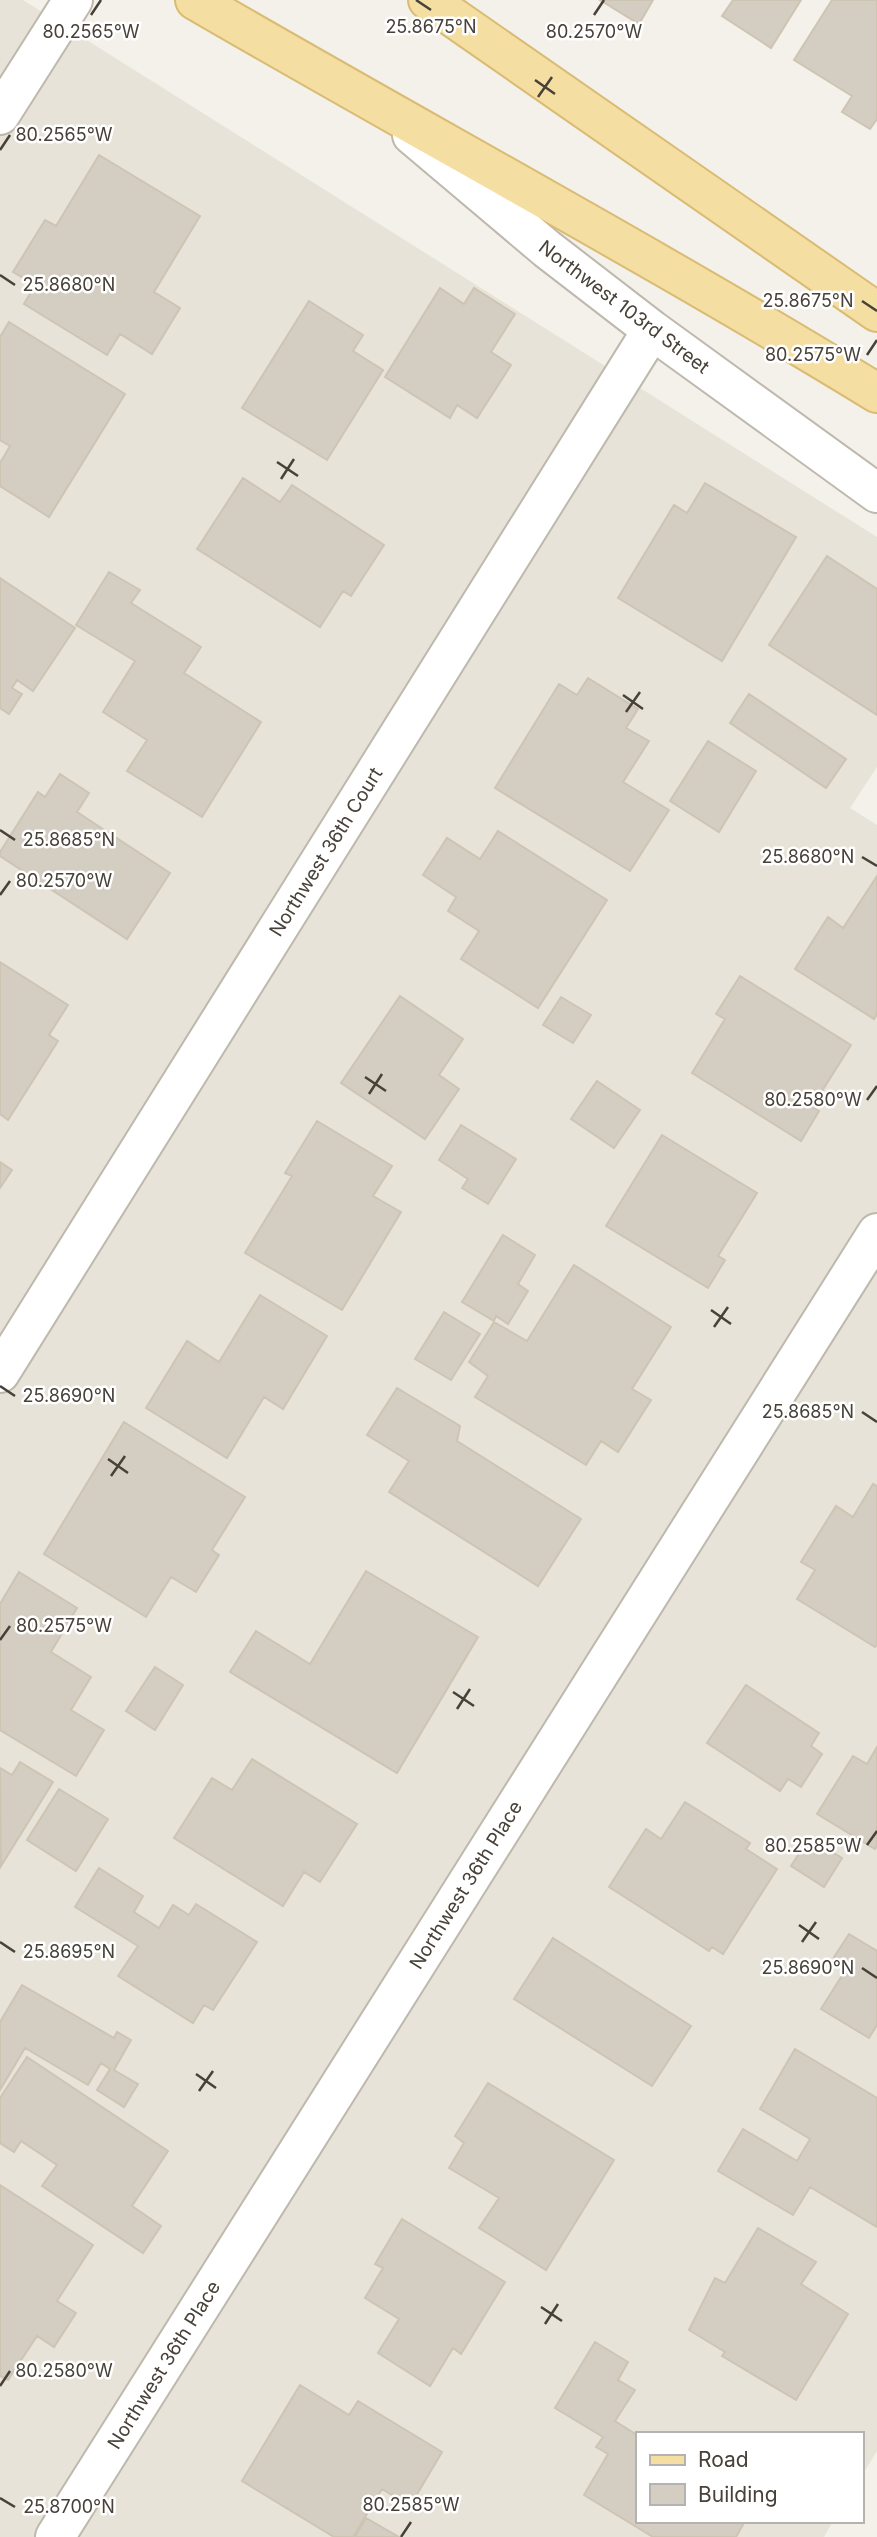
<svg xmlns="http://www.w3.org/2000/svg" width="877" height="2537" font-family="Inter,sans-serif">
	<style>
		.residential { fill: #e7e3d9 }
		.building { fill: #d4cdc1; stroke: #cec4b4; stroke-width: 2 }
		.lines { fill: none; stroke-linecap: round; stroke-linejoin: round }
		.minor-casing { stroke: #beb8ad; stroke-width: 42 }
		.primary-casing { stroke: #d9bb73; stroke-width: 42 }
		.minor { stroke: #fff; stroke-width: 38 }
		.primary { stroke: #f5dea2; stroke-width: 38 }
		.ticks { fill: none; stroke: #474139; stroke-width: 2.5 }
		.labels { text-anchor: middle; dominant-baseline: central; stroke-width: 5; stroke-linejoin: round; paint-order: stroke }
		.street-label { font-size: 19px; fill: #474139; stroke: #fff }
		.ticks-label { font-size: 18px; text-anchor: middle; fill: #474139; stroke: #fff; stroke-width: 5; stroke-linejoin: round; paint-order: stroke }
	</style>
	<rect width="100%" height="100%" fill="#f3f1ea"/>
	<path class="residential" d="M0 0H23L877 537V767L850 808 877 825V2451L861 2477V2434H637V2521H833L824 2537H0Z"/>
	<path class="building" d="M600 0H653L639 24Z
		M733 0H801L771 48 722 16Z
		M832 0H877V119L870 129 842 112 852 96 794 60Z
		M99 155 200 216 154 292 180 308 152 354 120 334 107 355 24 304 35 285 13 272 45 220 56 226Z
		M440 288 464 304 474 288 515 314 491 352 511 365 477 418 457 405 450 418 385 377Z
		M309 301 363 335 353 351 383 370 327 460 242 408Z
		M9 322 125 394 49 517 0 486V463L10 446 0 440V337Z
		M243 478 280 502 292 485 384 545 351 596 343 591 320 627 197 549Z
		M705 483 796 537 722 661 618 598 674 505 687 513Z
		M827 556 877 589V715L769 645Z
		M109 572 140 590 131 603 201 647 184 673 261 722 202 817 127 771 147 740 103 712 135 661 76 625Z
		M0 578 75 628 33 691 17 680 12 688 22 694 9 714 0 708Z
		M588 678 638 709 626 728 649 741 623 782 669 810 630 871 495 788 559 684 577 695Z
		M749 694 846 759 826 788 730 723Z
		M708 741 756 771 719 832 670 801Z
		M60 774 89 793 77 812 170 873 127 939 0 856V852L38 792 45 797Z
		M498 831 607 900 538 1008 461 959 479 931 448 911 456 897 423 875 447 838 480 859Z
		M877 876V1014L874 1019 795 969 828 917 843 928Z
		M0 962 68 1005 49 1035 58 1041 8 1120 0 1114Z
		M740 976 851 1045 812 1107 819 1111 801 1141 692 1073 725 1019 716 1014Z
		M400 996 463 1039 439 1075 459 1089 425 1139 341 1083Z
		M561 997 591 1015 573 1043 543 1025Z
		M597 1081 640 1110 614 1148 571 1119Z
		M317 1121 392 1166 373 1196 401 1212 342 1310 245 1253 292 1176 285 1173Z
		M461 1125 516 1159 488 1204 462 1188 468 1179 439 1160Z
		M662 1135 757 1193 718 1256 725 1260 708 1288 606 1226Z
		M0 1162 12 1170 0 1188Z
		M503 1235 535 1255 518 1284 528 1291 508 1324 496 1316 494 1321 462 1302Z
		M574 1265 671 1327 632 1389 651 1400 618 1452 601 1441 586 1465 475 1397 488 1376 469 1362 494 1322 527 1341Z
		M260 1295 327 1336 283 1409 264 1397 227 1458 146 1408 187 1341 219 1362Z
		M444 1312 480 1334 451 1380 415 1359Z
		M397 1388 460 1426 457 1441 581 1519 538 1586 389 1492 409 1461 367 1435Z
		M124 1422 245 1497 212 1550 219 1555 196 1592 171 1577 146 1617 44 1554Z
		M873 1484 877 1486V1644L875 1647 797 1599 815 1570 801 1562 836 1506 853 1517Z
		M366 1571 478 1637 397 1773 230 1672 256 1631 310 1664Z
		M19 1572 77 1608 51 1652 91 1677 71 1710 104 1730 76 1776 0 1730V1604Z
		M155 1667 183 1685 155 1730 126 1711Z
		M746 1685 819 1733 811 1746 822 1754 801 1787 788 1779 780 1791 707 1743Z
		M877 1747V1845L875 1849 817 1814 853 1756 867 1764Z
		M252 1759 357 1824 320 1882 304 1872 283 1906 174 1838 212 1778 232 1790Z
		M20 1762 53 1782 1 1866 0 1768 12 1775Z
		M59 1789 108 1819 76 1871 27 1840Z
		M685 1802 750 1843 746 1849 777 1869 723 1954 712 1947 709 1951 609 1887 646 1829 661 1839Z
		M809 1838 842 1858 824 1887 791 1866Z
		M99 1868 143 1896 134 1912 159 1928 173 1905 189 1915 196 1904 257 1942 213 2010 204 2005 193 2023 118 1976 138 1946 75 1907Z
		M849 1934 877 1951V2025L869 2038 821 2009 848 1966 834 1957Z
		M553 1938 691 2026 652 2086 514 1999Z
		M22 1985 114 2038 117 2032 131 2040 114 2070 138 2084 124 2107 97 2090 110 2069 101 2063 88 2085 25 2048 0 2090V2022Z
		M795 2049 877 2098V2227L810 2187 793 2215 718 2171 743 2129 797 2161 810 2139 760 2109Z
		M27 2057 168 2151 132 2206 161 2226 143 2253 42 2186 57 2165 21 2141 14 2152 0 2143V2098Z
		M488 2083 614 2160 546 2270 479 2228 499 2198 449 2168 464 2143 455 2136Z
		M0 2185 93 2245 57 2301 76 2313 54 2347 37 2336 8 2380 0 2376Z
		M402 2219 505 2282 461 2354 453 2348 430 2386 378 2353 399 2319 365 2298 383 2268 375 2264Z
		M758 2228 816 2262 801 2284 848 2314 796 2400 722 2356 725 2352 689 2330 715 2278 725 2283Z
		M595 2342 628 2362 618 2380 635 2390 615 2421 637 2435V2521H745L736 2537H653L584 2495 608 2454 596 2447 603 2437 555 2408Z
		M300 2385 349 2415 358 2401 442 2452 410 2506 382 2489 353 2537H334L242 2481Z
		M366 2518 399 2537H355Z"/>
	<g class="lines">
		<defs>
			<path id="minor" d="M0 115 73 0
				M412 135 547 249 652 330 877 493
				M0 1373 652 330
				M55 2537 877 1233"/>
			<path id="primary" d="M195 0C422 132 653 256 877 393
				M428 0 877 312"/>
		</defs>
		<use href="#minor" class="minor-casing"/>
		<use href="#primary" class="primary-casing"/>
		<use href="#minor" class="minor"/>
		<use href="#primary" class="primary"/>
	</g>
	<path class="ticks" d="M416 0 431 10M91 15 101 0M594 15 604 0M535 80 555 94M538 97 552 77M0 150 10 135M0 275 15 285M862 301 877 311M867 355 877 340M277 462 298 476M281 479 294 459M623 695 643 709M626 712 640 692M0 830 15 840M862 857 877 866M0 895 10 881M365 1077 386 1091M369 1094 382 1074M867 1100 877 1086M711 1310 731 1324M714 1327 728 1307M0 1386 15 1396M862 1412 877 1422M108 1459 128 1473M111 1476 125 1456M0 1640 10 1626M453 1692 474 1706M457 1709 470 1689M867 1845 877 1831M799 1925 819 1939M0 1942 15 1952M802 1942 816 1922M862 1968 877 1978M196 2074 216 2088M199 2091 213 2071M541 2307 562 2321M545 2324 558 2304M0 2386 10 2371M0 2498 15 2507M401 2537 411 2522"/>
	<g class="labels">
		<g class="street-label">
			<text transform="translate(624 307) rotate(37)">Northwest 103rd Street</text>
			<text transform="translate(326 852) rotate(-58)">Northwest 36th Court</text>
			<text transform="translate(466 1885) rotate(-58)">Northwest 36th Place</text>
			<text transform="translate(164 2365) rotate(-58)">Northwest 36th Place</text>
		</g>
	</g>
	<g class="ticks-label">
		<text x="431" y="33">25.8675°N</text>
		<text x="91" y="38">80.2565°W</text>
		<text x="594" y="38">80.2570°W</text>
		<text x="64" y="141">80.2565°W</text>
		<text x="69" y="291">25.8680°N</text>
		<text x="808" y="307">25.8675°N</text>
		<text x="813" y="361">80.2575°W</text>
		<text x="69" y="846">25.8685°N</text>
		<text x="808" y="863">25.8680°N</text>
		<text x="64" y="887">80.2570°W</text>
		<text x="813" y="1106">80.2580°W</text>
		<text x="69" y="1402">25.8690°N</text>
		<text x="808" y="1418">25.8685°N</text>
		<text x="64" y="1632">80.2575°W</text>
		<text x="813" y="1852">80.2585°W</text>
		<text x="69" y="1958">25.8695°N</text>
		<text x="808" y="1974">25.8690°N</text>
		<text x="64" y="2377">80.2580°W</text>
		<text x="411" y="2511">80.2585°W</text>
		<text x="69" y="2513">25.8700°N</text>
	</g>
	<rect x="636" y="2432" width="228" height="91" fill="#ffffff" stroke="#b5b3b0" stroke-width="2"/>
	<rect x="650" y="2455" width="35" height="10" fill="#f5dea2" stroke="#b5b3b0" stroke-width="2"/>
	<text x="698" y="2467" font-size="21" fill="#474139">Road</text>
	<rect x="650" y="2484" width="35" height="21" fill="#d4cdc1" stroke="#b5b3b0" stroke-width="2"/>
	<text x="698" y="2502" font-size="21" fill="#474139">Building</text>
</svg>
